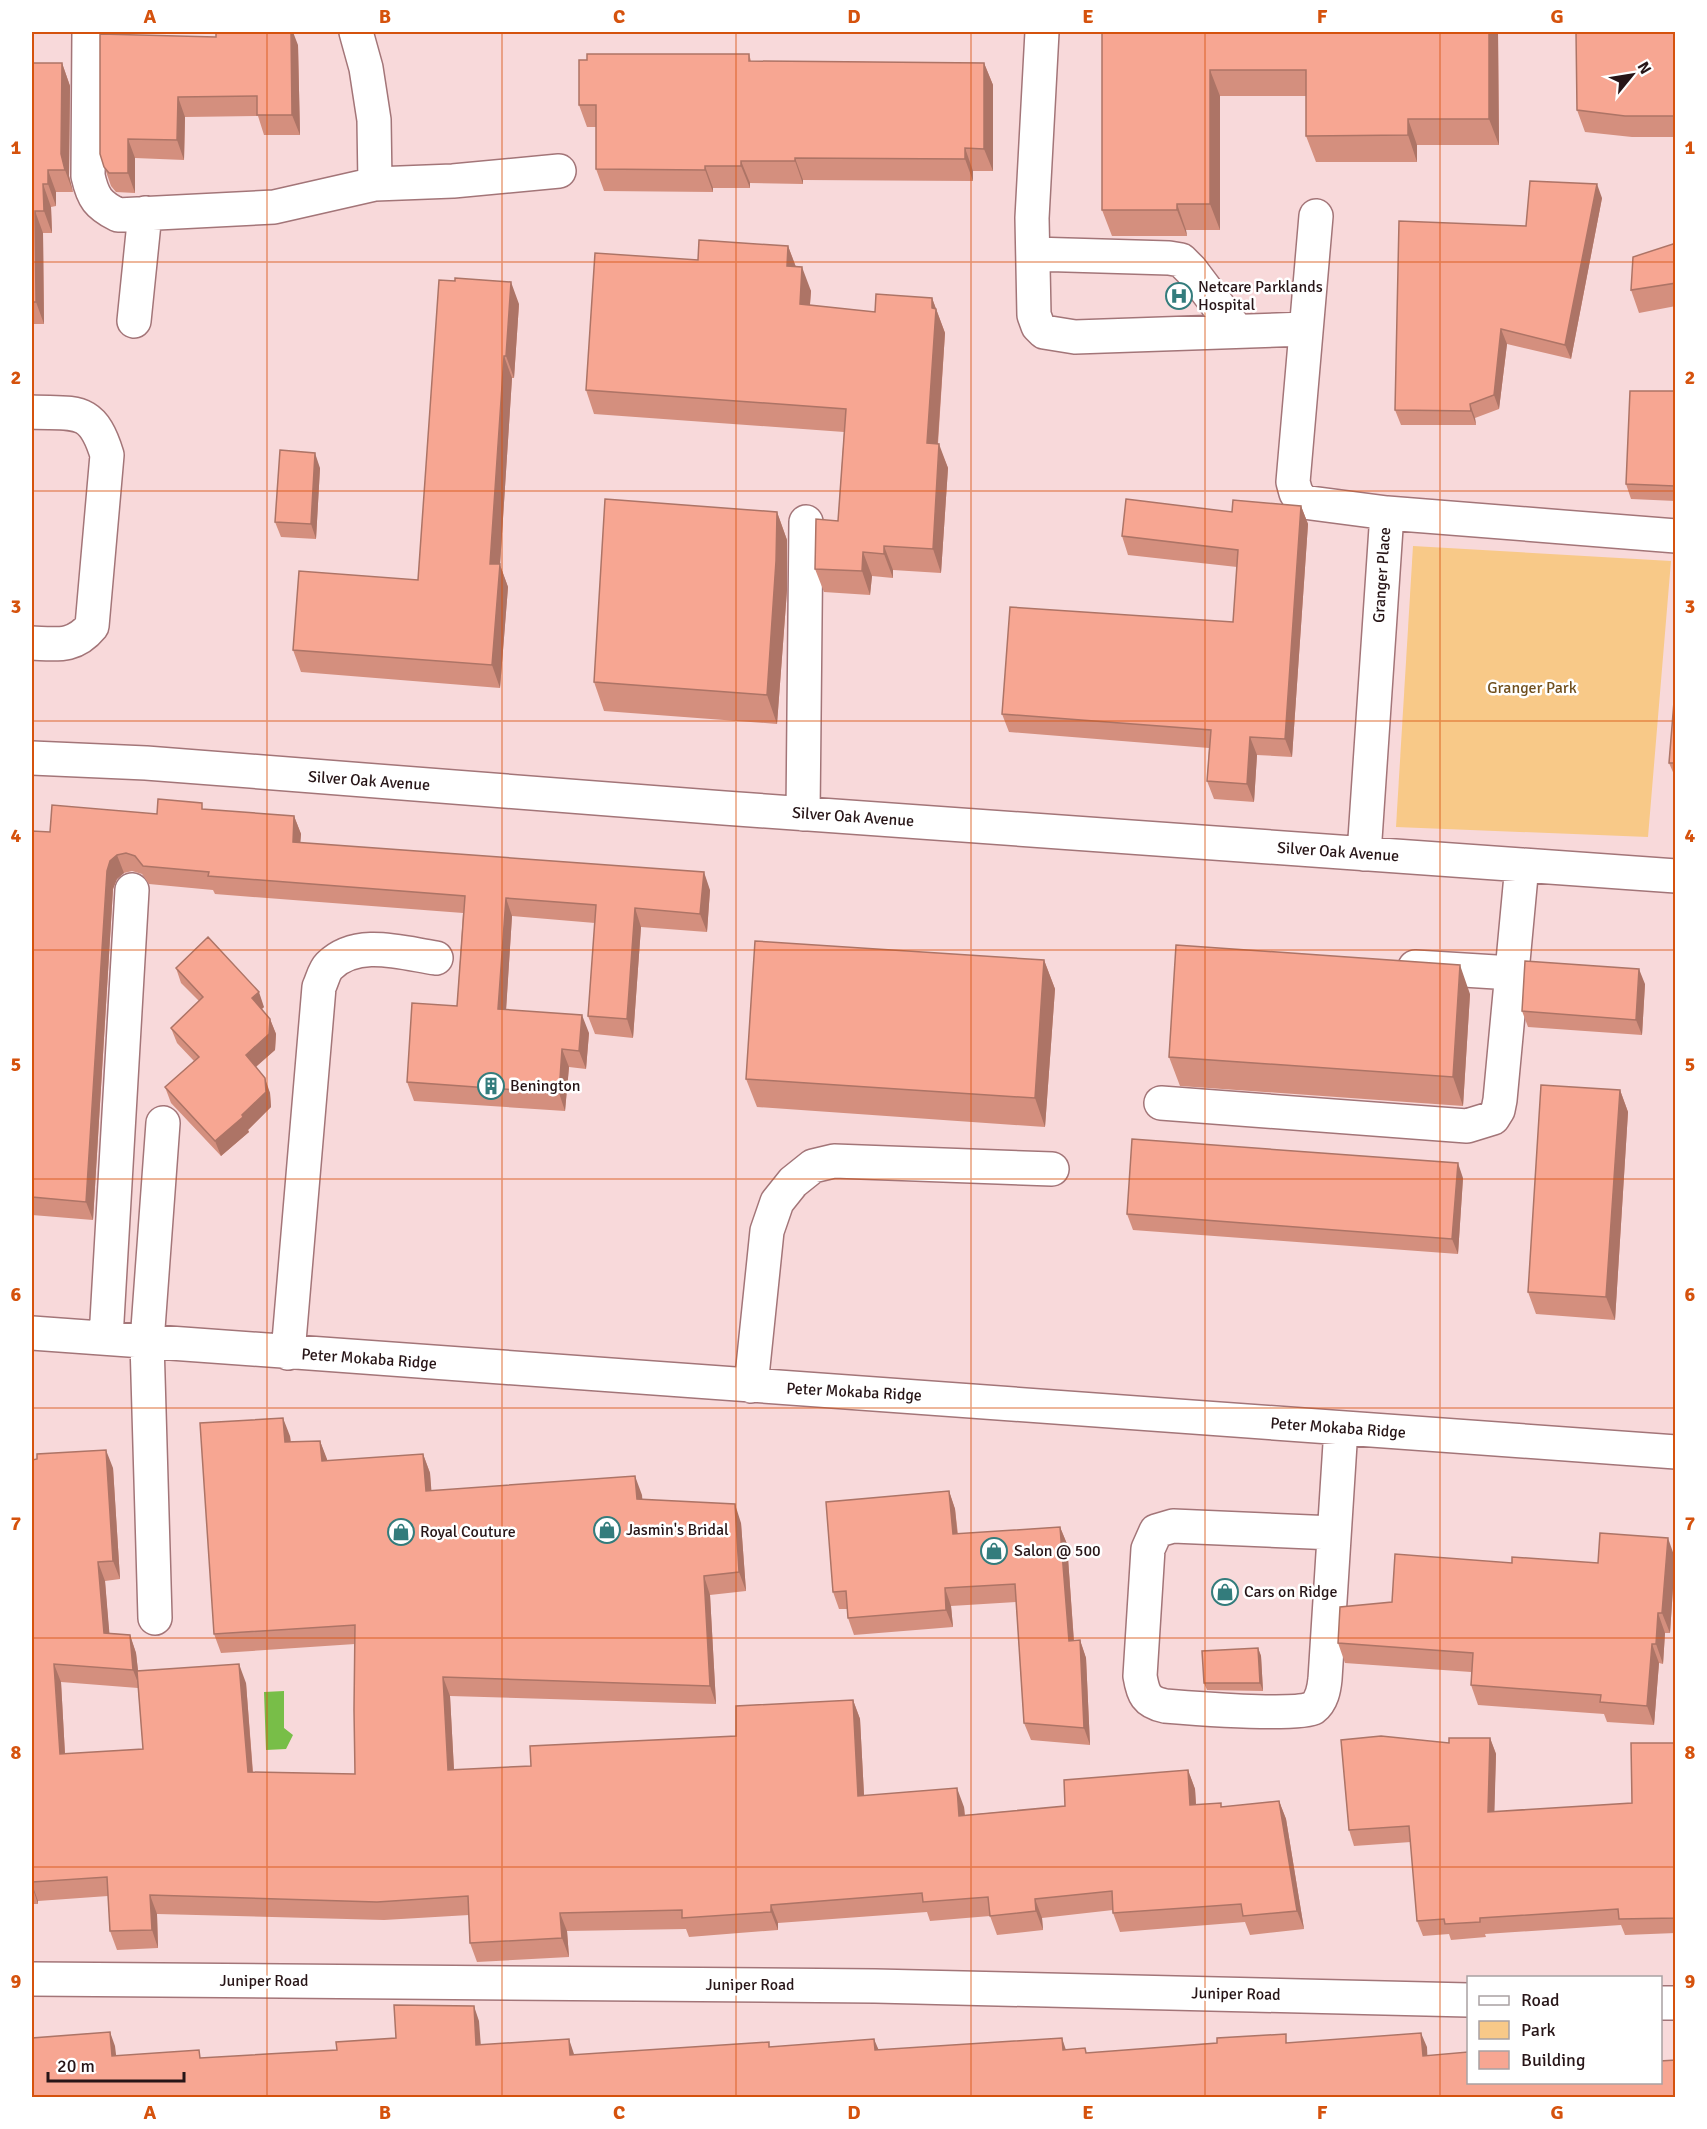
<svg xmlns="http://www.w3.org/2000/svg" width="1707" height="2129" font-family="Signika,sans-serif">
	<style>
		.green { fill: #f8c988 }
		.water { fill: #78be48 }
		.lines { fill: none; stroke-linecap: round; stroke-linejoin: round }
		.minor-casing { stroke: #a37578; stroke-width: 36 }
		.minor { stroke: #fff; stroke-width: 33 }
		.wall { fill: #d48f7e; fill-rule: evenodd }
		.shaded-wall { fill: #ad7466 }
		.building { fill: #f7a692; stroke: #ad7466; stroke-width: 1.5 }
		.grid { fill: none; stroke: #d5520d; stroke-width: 1.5; stroke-opacity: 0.55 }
		.labels { text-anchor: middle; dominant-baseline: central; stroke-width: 5; stroke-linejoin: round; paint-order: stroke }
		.poi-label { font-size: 16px; fill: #271517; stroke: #fff; text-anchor: start }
		.street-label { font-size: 16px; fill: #271517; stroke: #fff }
		.park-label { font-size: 16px; fill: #704f1d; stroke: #fff }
		.neatline { fill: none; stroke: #d5520d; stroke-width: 2 }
		.grid-label { font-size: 20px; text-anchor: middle; font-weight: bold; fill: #d5520d }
	</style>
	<rect width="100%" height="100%" fill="#f8d9da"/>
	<path class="green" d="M1413 546 1671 561 1648 837 1396 827Z"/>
	<path class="water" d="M284 1691V1728L293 1735 286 1749 266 1750 264 1692Z"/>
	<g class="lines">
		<defs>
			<path id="minor" d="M89 32 88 176C93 198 98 205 118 215L274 207 375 184
				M356 32 366 68 374 120 375 184 453 181 559 171
				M1042 32 1032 218 1034 315 1038 326 1044 332 1075 337 1305 329
				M1316 216 1293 482 1296 493 1303 502 1387 513
				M1033 254 1169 258 1181 260 1191 270 1237 331
				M134 321 145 213
				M32 412C76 414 92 406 107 455L92 626C74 648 57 644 32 643
				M32 758 146 763 724 808 1676 876
				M803 814 806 522
				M1364 854 1387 513 1676 536
				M1415 967 1512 973
				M1161 1103 1467 1126 1493 1118 1498 1110 1500 1100 1522 865
				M32 1333 1676 1452
				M106 1338 132 890
				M288 1353 319 987C322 981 324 971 329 966 357 938 402 953 436 958
				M751 1386 767 1231 777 1202 793 1182 813 1166 834 1161 1052 1169
				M1334 1533 1173 1526 1156 1531 1148 1549 1140 1676C1143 1694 1146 1702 1165 1706 1189 1708 1299 1717 1313 1708 1322 1701 1324 1689 1325 1679L1341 1428
				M155 1618 147 1342 163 1123
				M32 1979 875 1986 1468 2000
				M1660 2003H1676"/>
		</defs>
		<use href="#minor" class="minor-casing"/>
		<use href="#minor" class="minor"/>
	</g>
	<path class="wall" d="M1102 32H1498L1499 145H1417V162H1316L1306 136V96H1220V230H1186L1187 236H1112L1102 210Z
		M1676 32V137H1632L1585 132 1577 110Z
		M100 34 298 45 300 135H264L258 116 185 117 184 160 135 158V193L116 192 111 186 100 154Z
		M749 54 751 61 984 63 993 85V171H973V181L803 180V184L750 183V188H713V192L604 191 596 169V127H587L579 105 587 60Z
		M32 63H62L70 86 69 176 73 192H56V206L51 207 52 233H43L44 324H32Z
		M1602 198 1571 359 1507 344 1499 409 1475 418 1476 425H1401L1395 410 1526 226Z
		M1676 243V306L1639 313 1631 290Z
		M788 246 796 267 811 291 810 305 875 312 932 298 945 333 938 444 948 468 941 573 893 570V578L872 576 870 595 824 592 815 569 838 521 844 432 594 414 586 390 698 260Z
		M519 304 514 378H512L500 565 508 587 500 688 301 672 293 650 418 580Z
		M1676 391V501L1631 499 1626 484Z
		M320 468 316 539 281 537 275 522Z
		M1301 506 1308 524 1292 757 1257 755 1254 802 1214 799 1207 781 1209 748 1009 732 1002 714 1233 622 1237 567 1128 555 1122 536 1232 512Z
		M777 512 787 540V590L777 724 604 711 594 682Z
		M1676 677V779L1669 763Z
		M205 810 294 816 301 834 300 843 710 890 707 932 641 927 633 1038 595 1034 588 1016 595 923 512 916 506 1009 589 1033 586 1069 569 1067 565 1111 414 1101 407 1082 457 1006 463 913 215 894 213 890 149 884 142 874 132 871 124 873 117 879 113 889 93 1220 32 1215V831L50 832 157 814Z
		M1044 960 1055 989 1045 1127 757 1107 746 1079Z
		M176 968 264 1007 262 1009 270 1019 276 1034 275 1050 256 1067 270 1093 271 1107 248 1130 249 1132 221 1156 171 1103 165 1087 194 1061 177 1043 171 1028 199 1001 181 983Z
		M1645 984 1642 1035 1528 1027 1522 1011Z
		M1470 994 1463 1106 1180 1086 1169 1057Z
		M1620 1090 1628 1112 1615 1320 1536 1314 1528 1292Z
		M1463 1178 1458 1254 1133 1230 1127 1214Z
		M290 1436 291 1442 320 1441 327 1461 423 1454 430 1473 431 1491 642 1495V1499L741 1523 746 1591 710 1595 716 1704 450 1696 454 1770 531 1766 736 1736 853 1700 860 1719 864 1795 964 1807 965 1815 1065 1806 1188 1770 1195 1789 1196 1804 1222 1807 1279 1801 1286 1819 1304 1929 1250 1935 1245 1922 1120 1932 1113 1913V1910L1042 1918 1043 1930 997 1935 990 1916 930 1921 927 1912 778 1923V1930L689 1937 686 1929 567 1931 569 1957 477 1962 470 1943 469 1915 384 1920 157 1914 158 1948 117 1950 110 1931 108 1896 38 1901V1904H32V1460L113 1468 120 1579 105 1581 109 1633 130 1635 136 1653 138 1671 246 1683 253 1772 355 1774V1644L221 1653 214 1634ZM61 1682 138 1688 143 1749 65 1754Z
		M949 1491 955 1509 958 1534 1060 1527 1067 1544 1074 1641 1080 1640 1086 1658 1090 1745 1031 1740 1024 1723 1016 1602 951 1606 953 1627 854 1635 848 1618 847 1609H839L833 1592Z
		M1675 1558 1670 1633H1665L1663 1664 1659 1663 1654 1725 1607 1722 1604 1714 1478 1705 1471 1685V1672L1345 1663 1338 1643 1392 1602 1512 1563H1598Z
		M1258 1648 1261 1656 1263 1691 1207 1690 1204 1683Z
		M1490 1738 1496 1754 1494 1812 1632 1803 1676 1743V1933L1625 1935 1621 1925 1485 1934 1486 1937 1451 1940 1449 1934 1423 1936 1417 1921 1411 1842 1354 1846 1349 1830 1449 1743Z"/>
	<path class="shaded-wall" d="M291 32H293L298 45 300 135 292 115Z
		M1489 32H1498L1499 145 1489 119Z
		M62 63 70 86 69 176 73 192 65 170 61 154Z
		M984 63 993 85V171L984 149Z
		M1210 70 1220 96V230L1210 204Z
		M178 97 185 117 184 160 177 140Z
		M1408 119 1417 145V162L1408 135Z
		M128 139 135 158V193L128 173Z
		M965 148 973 171V181L965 159Z
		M795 158 803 180V184L795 161Z
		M741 161 750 183V188L741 166Z
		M705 166 713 188V192L705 170Z
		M48 170 56 192V206L48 184Z
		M43 184 51 207 52 233 44 211Z
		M1597 184 1602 198 1571 359 1565 345Z
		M1177 204 1186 230 1187 236 1177 210Z
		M35 211 43 233 44 324 36 302Z
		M788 246 797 270 787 266Z
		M802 267 811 291 808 328 800 304Z
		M511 282 519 304 514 378 506 356Z
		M932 298 945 333 936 467 927 443Z
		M1501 329 1507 344 1499 409 1494 395Z
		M504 356 512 378 500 565 508 587 500 688 492 665 490 564Z
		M1470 404 1475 418 1476 425 1471 411Z
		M939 444 948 468 941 573 933 549Z
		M315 453 320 468 316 539 311 524Z
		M1301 506 1308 524 1292 757 1285 739Z
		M777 512 787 540V590L777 724 767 695Z
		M884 546 893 570V578L884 554Z
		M863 552 872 576 870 595 862 571Z
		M1250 737 1257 755 1254 802 1247 784Z
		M294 816 301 834 299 860 293 842Z
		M117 855 124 873 117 879 113 889 93 1220 86 1202 107 871 110 861Z
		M704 872 710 890 707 932 700 914Z
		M506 898 512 916 505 1027 498 1009Z
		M635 908 641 927 633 1038 627 1019Z
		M1044 960 1055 989 1045 1127 1035 1098Z
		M1460 965 1470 994 1463 1106 1453 1077Z
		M1639 969 1645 984 1642 1035 1636 1020Z
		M259 992 264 1007 257 1013 252 998Z
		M582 1015 589 1033 586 1069 579 1051Z
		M270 1019 276 1034 275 1050 252 1070 246 1055Z
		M562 1049 569 1067 565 1111 559 1093Z
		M265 1078 270 1093 271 1107 248 1130 249 1132 221 1156 215 1141 242 1115Z
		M1620 1090 1628 1112 1615 1320 1606 1297Z
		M1458 1163 1463 1178 1458 1254 1452 1239Z
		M283 1418 290 1436 292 1461 285 1442Z
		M320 1441 327 1459 328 1480 322 1461Z
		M106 1450 113 1468 120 1579 113 1561Z
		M423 1454 430 1473 433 1510 426 1491Z
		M635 1476 642 1495 644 1518 637 1499Z
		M949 1491 955 1509 959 1552 953 1534Z
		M735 1504 741 1523 746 1591 739 1572Z
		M1060 1527 1067 1544 1075 1658 1069 1641Z
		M1668 1538 1675 1558 1670 1633 1662 1613Z
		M98 1562 105 1581 111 1652 104 1633Z
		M704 1576 710 1595 716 1704 710 1686Z
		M945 1588 951 1606 953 1627 946 1610Z
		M1658 1613 1665 1633 1663 1664 1656 1644Z
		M130 1635 136 1653 140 1688 133 1670Z
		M1080 1640 1086 1658 1090 1745 1084 1728Z
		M1652 1644 1659 1663 1654 1725 1647 1706Z
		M1258 1648 1261 1656 1263 1691 1260 1683Z
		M54 1664 61 1682 66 1773 60 1754Z
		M239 1664 246 1683 254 1790 248 1772Z
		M443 1677 450 1696 455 1789 448 1770Z
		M853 1700 860 1719 865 1814 858 1796Z
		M1490 1738 1496 1754 1494 1828 1488 1812Z
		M1188 1770 1195 1789 1197 1823 1190 1805Z
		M957 1788 964 1807 966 1835 959 1816Z
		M1279 1801 1286 1819 1304 1929 1297 1911Z
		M32 1884 38 1901V1904L32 1886Z
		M150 1895 157 1914 158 1948 152 1930Z
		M1035 1899 1042 1918 1043 1930 1036 1911Z
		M771 1905 778 1923V1930L771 1912Z
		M560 1913 567 1931 569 1957 562 1938Z
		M474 2006 479 2021 482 2060 476 2045Z
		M110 2032 115 2046 118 2071 112 2056Z
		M1421 2033 1427 2047 1428 2071 1423 2056Z
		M1062 2038 1067 2053 1063 2050Z
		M569 2039 574 2054 575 2070 570 2055Z
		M874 2039 880 2053 875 2050Z"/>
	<path class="building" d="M216 32H291L292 115H257V96L178 97 177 140 128 139V173H109L104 167 100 154V34L216 37Z
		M1102 32H1489V119H1408V135L1306 136V70H1210V204H1177V210H1102Z
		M1576 32H1676V116H1625L1577 110Z
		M587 54H749V61L984 63V149L965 148V159L795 158V161H741V166H705V170L596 169V105H579V60H587Z
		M32 63H62L61 154 65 170H48V184H43L44 211H35L36 302H32Z
		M1530 181 1597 184 1565 345 1501 329 1494 395 1470 404 1471 411 1395 410 1399 221 1526 226Z
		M699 240 788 246 787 266 802 267 800 304 875 312 876 294 932 298V308L936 309 927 443 939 444 933 549 884 546V554L863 552 862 571 815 569 816 519 838 521 846 409 586 390 595 253 698 260Z
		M1676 243V283L1631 290 1633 257Z
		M455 278 511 282 506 356H504L490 564H500L492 665 293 650 299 571 418 580 439 280 455 281Z
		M1630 391H1676L1675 486 1626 484Z
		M280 450 315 453 311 524 275 522Z
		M605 499 777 512 776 561 767 695 594 682Z
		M1126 499 1232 512 1233 500 1301 506 1285 739 1250 737 1247 784 1207 781 1211 730 1002 714 1010 607 1233 622 1238 550 1122 536Z
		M1676 677V763H1669Z
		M158 799 202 803V809L294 816 293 842 704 872 700 914 635 908 627 1019 588 1016 596 905 506 898 498 1009 582 1015 579 1051 562 1049 559 1093 407 1082 412 1003 457 1006 465 896 208 876 209 872 143 866 135 856 126 853 117 855 110 861 107 871 86 1202 32 1197V831L50 832 52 805 157 814Z
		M208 937 259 992 252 998 270 1019 269 1034 246 1055 265 1078 266 1092 242 1115 243 1117 215 1141 165 1087 199 1057 171 1028 203 997 176 968Z
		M755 941 1044 960 1035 1098 746 1079Z
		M1176 945 1460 965 1453 1077 1169 1057Z
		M1525 961 1639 969 1636 1020 1522 1011Z
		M1541 1085 1620 1090 1606 1297 1528 1292Z
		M1132 1139 1458 1163 1452 1239 1127 1214Z
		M283 1418 285 1442 320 1441 322 1461 423 1454 426 1491 635 1476 637 1499 735 1504 739 1572 704 1576 710 1686 443 1677 448 1770 531 1766 530 1746 736 1736V1706L853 1700 858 1796 957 1788 959 1816 1065 1806 1064 1780 1188 1770 1190 1805 1221 1803V1807L1279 1801 1297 1911 1243 1916 1241 1904 1113 1913 1112 1891 1035 1899 1036 1911 990 1916 988 1897 923 1902 922 1893 771 1905V1912L682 1918V1910L560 1913 562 1938 470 1943 468 1896 377 1902 150 1895 152 1930 110 1931 107 1877 32 1882V1460L37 1459V1454L106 1450 113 1561 98 1562 104 1633 130 1635 133 1670 54 1664 60 1754 143 1749 137 1671 239 1664 248 1772 355 1774 354 1710 355 1625 214 1634 200 1423Z
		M949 1491 953 1534 1060 1527 1069 1641 1080 1640 1084 1728 1024 1723 1015 1584 945 1588 946 1610 848 1618 846 1591 833 1592 826 1502Z
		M1600 1533 1668 1538 1662 1613H1658L1656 1644H1652L1647 1706 1600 1702 1601 1695 1471 1685 1473 1653 1338 1643 1340 1607 1392 1602 1395 1554 1512 1563V1557L1598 1563Z
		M1258 1648 1260 1683H1204L1202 1651Z
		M1381 1736 1449 1743V1738H1490L1488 1812 1632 1803 1631 1743H1676V1918L1619 1919 1618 1909 1480 1918V1922L1445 1924 1444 1919 1417 1921 1409 1826 1349 1830 1341 1740Z
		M394 2005 474 2006 476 2045 569 2039 570 2055 769 2042V2047L874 2039 875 2050 1062 2038 1063 2050 1085 2048 1086 2053 1217 2043V2038L1286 2034V2043L1421 2033 1423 2056 1468 2052V2082H1660V2061L1676 2060V2097H32V2038L110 2032 112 2056 199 2050 200 2058 337 2050 336 2042 396 2038Z"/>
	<path class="grid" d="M267 32V2098M502 32V2098M736 32V2098M971 32V2098M1205 32V2098M1440 32V2098M32 262H1676M32 491H1676M32 721H1676M32 950H1676M32 1179H1676M32 1408H1676M32 1638H1676M32 1867H1676"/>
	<defs>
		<symbol id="hospital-ring" viewBox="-11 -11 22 22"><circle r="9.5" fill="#fff" stroke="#337c7c" stroke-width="1.5"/><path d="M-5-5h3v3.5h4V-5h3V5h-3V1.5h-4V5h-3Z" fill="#337c7c"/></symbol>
		<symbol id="building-ring" viewBox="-11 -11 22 22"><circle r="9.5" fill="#fff" stroke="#337c7c" stroke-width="1.5"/><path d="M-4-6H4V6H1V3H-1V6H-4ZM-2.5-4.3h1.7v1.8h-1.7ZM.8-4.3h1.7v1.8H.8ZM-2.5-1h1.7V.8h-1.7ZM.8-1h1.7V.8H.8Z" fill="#337c7c"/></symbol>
		<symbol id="shop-ring" viewBox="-11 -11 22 22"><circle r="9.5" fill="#fff" stroke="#337c7c" stroke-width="1.5"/><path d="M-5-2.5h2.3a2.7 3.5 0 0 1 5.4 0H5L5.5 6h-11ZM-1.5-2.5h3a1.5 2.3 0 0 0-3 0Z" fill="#337c7c"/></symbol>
	</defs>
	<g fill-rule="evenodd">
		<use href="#hospital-ring" x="1164" y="281" width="30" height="30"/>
		<use href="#building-ring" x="476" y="1071" width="30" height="30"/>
		<use href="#shop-ring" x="592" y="1515" width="30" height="30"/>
		<use href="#shop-ring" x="386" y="1517" width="30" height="30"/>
		<use href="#shop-ring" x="979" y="1536" width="30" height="30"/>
		<use href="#shop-ring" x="1210" y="1577" width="30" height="30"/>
	</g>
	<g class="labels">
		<g class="poi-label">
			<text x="1198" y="287">Netcare Parklands<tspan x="1198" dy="18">Hospital</tspan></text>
			<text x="510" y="1086">Benington</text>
			<text x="626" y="1530">Jasmin's Bridal</text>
			<text x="420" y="1532">Royal Couture</text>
			<text x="1014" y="1551">Salon @ 500</text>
			<text x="1244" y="1592">Cars on Ridge</text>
		</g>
		<g class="street-label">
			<text transform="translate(1382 575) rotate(-86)">Granger Place</text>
			<text transform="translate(369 781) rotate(4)">Silver Oak Avenue</text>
			<text transform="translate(853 817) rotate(4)">Silver Oak Avenue</text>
			<text transform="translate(1338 852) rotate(4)">Silver Oak Avenue</text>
			<text transform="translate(369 1359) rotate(4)">Peter Mokaba Ridge</text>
			<text transform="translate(854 1392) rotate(3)">Peter Mokaba Ridge</text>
			<text transform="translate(1338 1428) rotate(4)">Peter Mokaba Ridge</text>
			<text x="264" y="1981">Juniper Road</text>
			<text x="750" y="1985">Juniper Road</text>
			<text transform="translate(1236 1994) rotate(1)">Juniper Road</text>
		</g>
		<g class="park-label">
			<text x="1532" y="688">Granger Park</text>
		</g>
	</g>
	<rect width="1707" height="2129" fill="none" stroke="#ffffff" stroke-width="66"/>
	<rect x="1467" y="1976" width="195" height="108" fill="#ffffff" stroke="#a9a1a2" stroke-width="1.5"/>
	<rect x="1479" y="1996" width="30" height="9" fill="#ffffff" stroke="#a9a1a2" stroke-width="1.5"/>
	<text x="1521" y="2006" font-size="18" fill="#271517">Road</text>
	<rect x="1479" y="2021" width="30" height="18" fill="#f8c988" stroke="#a9a1a2" stroke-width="1.5"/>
	<text x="1521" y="2036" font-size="18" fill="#271517">Park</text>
	<rect x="1479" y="2051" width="30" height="18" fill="#f7a692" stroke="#a9a1a2" stroke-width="1.5"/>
	<text x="1521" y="2066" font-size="18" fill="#271517">Building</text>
	<g transform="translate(1632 75) rotate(60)" stroke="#ffffff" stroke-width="4.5" paint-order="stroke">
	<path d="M0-4.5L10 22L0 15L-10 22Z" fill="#271517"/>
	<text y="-9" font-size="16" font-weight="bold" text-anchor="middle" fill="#271517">N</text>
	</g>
	<path d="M48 2072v9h136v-9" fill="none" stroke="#271517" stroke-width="3"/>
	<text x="57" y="2072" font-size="18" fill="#271517" stroke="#ffffff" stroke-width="4.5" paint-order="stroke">20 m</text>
	<rect x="33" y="33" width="1641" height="2063" class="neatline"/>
	<g class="grid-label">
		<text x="150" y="23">A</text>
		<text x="385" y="23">B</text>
		<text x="619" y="23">C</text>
		<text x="854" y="23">D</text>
		<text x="1088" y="23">E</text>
		<text x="1322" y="23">F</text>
		<text x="1557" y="23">G</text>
		<text x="16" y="154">1</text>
		<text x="1690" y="154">1</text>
		<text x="16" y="384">2</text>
		<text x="1690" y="384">2</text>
		<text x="16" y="613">3</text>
		<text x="1690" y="613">3</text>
		<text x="16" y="842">4</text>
		<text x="1690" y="842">4</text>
		<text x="16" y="1071">5</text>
		<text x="1690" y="1071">5</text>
		<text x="16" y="1301">6</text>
		<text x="1690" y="1301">6</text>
		<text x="16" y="1530">7</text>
		<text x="1690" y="1530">7</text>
		<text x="16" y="1759">8</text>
		<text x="1690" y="1759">8</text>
		<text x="16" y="1988">9</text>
		<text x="1690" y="1988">9</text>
		<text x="150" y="2119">A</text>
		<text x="385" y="2119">B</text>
		<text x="619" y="2119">C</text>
		<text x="854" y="2119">D</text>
		<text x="1088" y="2119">E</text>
		<text x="1322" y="2119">F</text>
		<text x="1557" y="2119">G</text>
	</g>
</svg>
